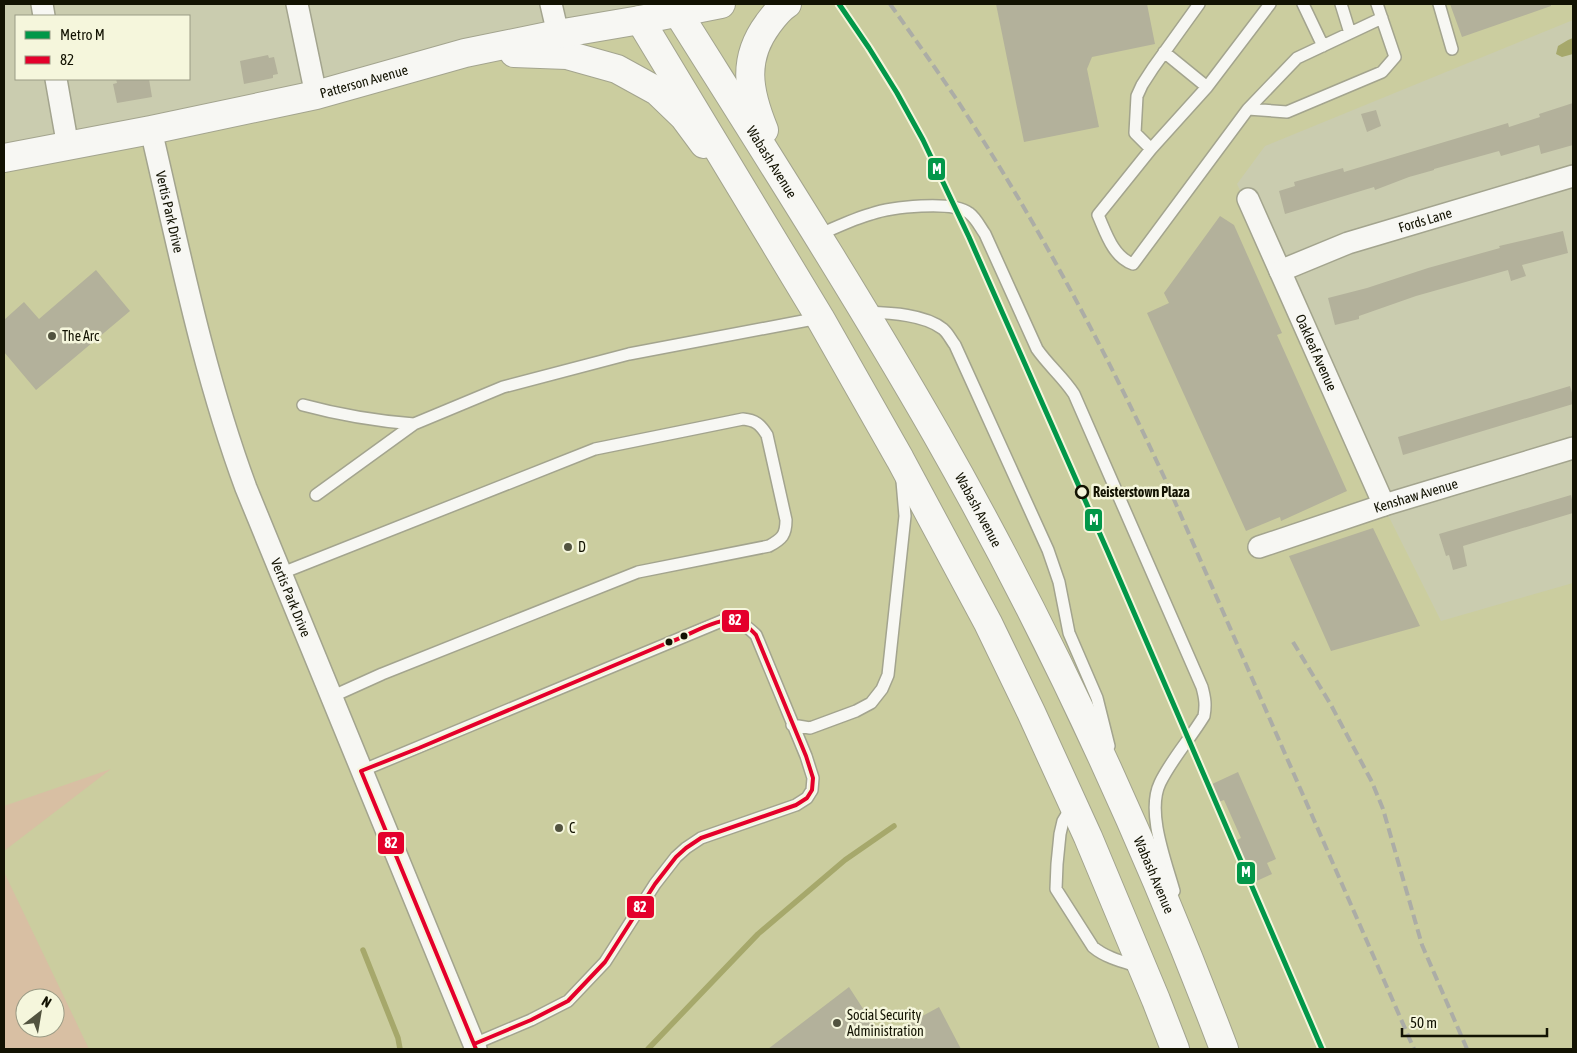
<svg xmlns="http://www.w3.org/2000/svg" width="1577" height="1053" font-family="'Asap Condensed',sans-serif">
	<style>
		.built { fill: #cbcd9f; fill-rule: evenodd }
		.green { fill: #d8bfa3; fill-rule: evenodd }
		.water { fill: #a6a86b }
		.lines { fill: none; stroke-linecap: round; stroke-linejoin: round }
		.stream { stroke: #a6a86b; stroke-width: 5.5 }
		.building { fill: #b3b19b }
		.lane-casing { stroke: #a3a48e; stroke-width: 14 }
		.street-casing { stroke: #a3a48e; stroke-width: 24 }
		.secondary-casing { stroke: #a3a48e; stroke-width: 30 }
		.primary-casing { stroke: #a3a48e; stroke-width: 30 }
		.lane { stroke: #f7f7f3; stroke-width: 11 }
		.street { stroke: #f7f7f3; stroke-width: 21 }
		.secondary { stroke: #f7f7f3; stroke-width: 28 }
		.primary { stroke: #f7f7f3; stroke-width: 28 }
		.rail { stroke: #acada6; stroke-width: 4; stroke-dasharray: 10 5; stroke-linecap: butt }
		.bus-1-casing { stroke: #f5f6dc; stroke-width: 8 }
		.bus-1 { stroke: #e4002b; stroke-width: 4 }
		.metro-1-casing { stroke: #f5f6dc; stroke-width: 9 }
		.metro-1 { stroke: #029749; stroke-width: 5 }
		.poi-dot { fill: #52533f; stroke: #f5f6dc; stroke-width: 2 }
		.stop-dot { fill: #f5f6dc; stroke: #121202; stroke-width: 2.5 }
		.bus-dot { fill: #121202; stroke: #f5f6dc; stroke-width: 2 }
		.labels { text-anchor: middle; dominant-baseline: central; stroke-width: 5; stroke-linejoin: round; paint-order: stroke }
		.street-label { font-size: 14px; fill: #121202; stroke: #f5f6dc }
		.poi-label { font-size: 14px; fill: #121202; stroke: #f5f6dc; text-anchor: start }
		.stop-label { font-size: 14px; font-weight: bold; fill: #121202; stroke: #f5f6dc; text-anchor: start }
		.line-badge { stroke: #f5f6dc; stroke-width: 2 }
		.badge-label { font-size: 14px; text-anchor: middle; font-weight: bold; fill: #fff }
	</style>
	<rect width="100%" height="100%" fill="#caccaf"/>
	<path class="built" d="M648 4H1573V20L1265 146 1237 184 1318 355 1383 505 1441 621 1573 583V1049H4V148L655 17ZM25 998H55V1028H25Z"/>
	<path class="green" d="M111 769 4 851V806Z
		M4 872 89 1049H4ZM25 998H55V1028H25Z"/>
	<path class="water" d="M1573 38V54L1562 57 1556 54 1558 46 1568 40Z"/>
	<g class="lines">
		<path class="stream" d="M363 950 398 1038 400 1049
			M648 1049 758 934 845 860 894 826"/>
	</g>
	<path class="building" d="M996 4H1147L1155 44 1092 57 1087 69 1099 127 1024 142Z
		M1450 4H1551V6L1462 37Z
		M268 55 269 58 274 57 278 74 273 75V78L244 84 240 61Z
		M116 79H149L152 97 117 103 113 84 117 83Z
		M1573 103V145L1541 154 1539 145 1501 156 1499 151 1434 169V170L1409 177 1375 190 1374 187 1285 214 1279 191 1295 186 1294 182 1343 168 1344 172 1508 123 1509 127 1540 117 1539 114Z
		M1376 110 1381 126 1367 132 1361 114Z
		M1220 216 1234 225 1282 333 1277 335 1347 491 1281 521 1280 517 1246 531 1147 313 1169 303 1164 293Z
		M1563 231 1568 253 1522 265 1526 276 1511 281 1508 270 1416 296 1359 316V319L1335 325 1328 298 1367 288 1428 268 1500 248 1499 246Z
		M96 270 130 311 36 390 4 352V320L24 302 39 319Z
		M1570 386 1573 396V404L1403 455 1398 437Z
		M1571 495 1573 504V513L1463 546 1467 566 1453 570 1449 555 1446 556 1439 534Z
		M1373 528 1420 626 1331 651 1289 556Z
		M1238 772 1276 859 1267 863 1272 874 1250 884 1231 843 1241 838 1224 800 1218 802 1210 785Z
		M849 987 882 1038 939 1007 961 1049H768Z"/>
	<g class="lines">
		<defs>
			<path id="lane" d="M1270 4 1207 87 1151 149 1098 215C1106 233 1113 257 1133 264L1248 109 1297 58 1382 18
				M1303 4 1323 46
				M1341 4 1350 33
				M1439 4 1452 49
				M1164 52 1207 87
				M1248 109 1287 112 1382 72 1395 57 1377 4
				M1151 149 1135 133 1137 96 1142 85 1153 68 1199 4
				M818 235C835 228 853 219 871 214 891 207 952 200 969 213 976 218 980 227 985 234L1037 349C1048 365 1063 377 1074 394L1202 687C1205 698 1206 705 1204 716 1190 739 1171 760 1160 783 1146 812 1166 862 1174 891
				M865 312C889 313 924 314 943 329 948 333 951 340 955 345L1048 550 1059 582 1069 633 1097 698 1109 746
				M303 405C340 415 376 421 414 424
				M316 495 414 424 503 387 629 354 819 318
				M282 573 595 449 743 419C755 420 760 424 767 435L786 520C786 535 782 539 769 546L638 572 382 674 331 697
				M792 725 810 728 856 711 871 703 882 689 888 675 905 516 902 481
				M361 771 724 620C740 620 744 624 756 635L806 756 813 778 812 790 807 798 796 805 701 838 686 848 676 857 655 884 605 962 568 1001 531 1020 474 1044
				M1072 806 1063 821 1060 834 1057 864 1056 889 1093 947C1106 958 1124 962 1140 967"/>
			<g id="street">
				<path d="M42 4 44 16"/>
				<path d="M297 4 316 95"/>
				<path d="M551 4 558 34"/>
				<path d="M56 79 68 147"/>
				<path id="s1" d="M151 130C179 250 203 372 246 488L476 1049"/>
				<path id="s2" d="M1248 199 1384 505"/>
				<path id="s3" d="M1280 271 1348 243 1573 176"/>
				<path id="s4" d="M1259 547 1384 505 1573 448"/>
			</g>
			<g id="secondary">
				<path d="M514 53 567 55 617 69 657 91 684 117 704 144"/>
				<path id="s5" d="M4 158 151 130 316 95 465 53 558 34 640 20"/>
			</g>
			<g id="primary">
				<path d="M721 4 640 20 820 318 900 459 988 623 1031 712 1088 837 1156 1000 1175 1049"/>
				<path id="s6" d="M678 13C766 153 855 292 937 435 1048 630 1145 840 1224 1049"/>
				<path d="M764 130C748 91 742 59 768 24 774 16 779 9 787 4"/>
			</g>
		</defs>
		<use href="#lane" class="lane-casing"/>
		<use href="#street" class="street-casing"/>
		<use href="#secondary" class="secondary-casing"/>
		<use href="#primary" class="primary-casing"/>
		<use href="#lane" class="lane"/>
		<use href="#street" class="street"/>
		<use href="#secondary" class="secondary"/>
		<use href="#primary" class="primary"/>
		<path class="rail" d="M890 4C912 35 934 66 955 97 1035 218 1104 347 1165 479L1414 1049
			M1293 642 1331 705 1372 782 1383 809 1422 945 1467 1049"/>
		<defs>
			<path id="bus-1" d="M474 1044 531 1020 568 1001 605 962 655 884 676 857 686 848 701 838 796 805 807 798 812 790 813 778 806 756 756 635C751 630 747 625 741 622 721 613 688 637 667 643L419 748 361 771 476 1049"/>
		</defs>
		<use href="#bus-1" class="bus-1-casing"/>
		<use href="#bus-1" class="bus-1"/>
		<defs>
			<path id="metro-1" d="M839 4 869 48 897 93 923 140 969 237 1107 550 1322 1049"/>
		</defs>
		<use href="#metro-1" class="metro-1-casing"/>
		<use href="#metro-1" class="metro-1"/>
	</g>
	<g class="poi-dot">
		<circle cx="52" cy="336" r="5"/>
		<circle cx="568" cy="547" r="5"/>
		<circle cx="559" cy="828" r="5"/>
		<circle cx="837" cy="1023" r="5"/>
	</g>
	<circle class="stop-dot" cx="1082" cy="492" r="6"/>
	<g class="bus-dot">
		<circle cx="684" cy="636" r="4.5"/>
		<circle cx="669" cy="642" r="4.5"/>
	</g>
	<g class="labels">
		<g class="street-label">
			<text stroke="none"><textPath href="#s5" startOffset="368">Patterson Avenue</textPath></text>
			<text stroke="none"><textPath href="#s6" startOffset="176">Wabash Avenue</textPath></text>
			<text stroke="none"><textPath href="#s1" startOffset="84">Vertis Park Drive</textPath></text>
			<text stroke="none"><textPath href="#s3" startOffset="154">Fords Lane</textPath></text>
			<text stroke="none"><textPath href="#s2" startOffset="168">Oakleaf Avenue</textPath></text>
			<text stroke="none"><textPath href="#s4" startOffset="165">Kenshaw Avenue</textPath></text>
			<text stroke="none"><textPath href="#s6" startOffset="581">Wabash Avenue</textPath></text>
			<text stroke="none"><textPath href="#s1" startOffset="489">Vertis Park Drive</textPath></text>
			<text stroke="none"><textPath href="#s6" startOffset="986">Wabash Avenue</textPath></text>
		</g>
		<g class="poi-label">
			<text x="62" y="336">The Arc</text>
			<text x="578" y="547">D</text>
			<text x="569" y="828">C</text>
			<text x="847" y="1015">Social Security<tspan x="847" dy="16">Administration</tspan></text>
		</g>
		<g class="stop-label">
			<text x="1093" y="492">Reisterstown Plaza</text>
		</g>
	</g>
	<g class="line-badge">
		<rect x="927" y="157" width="19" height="24" rx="5" fill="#029749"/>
		<rect x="1084" y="508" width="19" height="24" rx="5" fill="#029749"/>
		<rect x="721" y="609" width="29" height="24" rx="5" fill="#e4002b"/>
		<rect x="377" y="831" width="28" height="24" rx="5" fill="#e4002b"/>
		<rect x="1236" y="861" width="20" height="24" rx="5" fill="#029749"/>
		<rect x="626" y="895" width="29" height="24" rx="5" fill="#e4002b"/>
	</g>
	<g class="badge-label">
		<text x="937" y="174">M</text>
		<text x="1094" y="525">M</text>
		<text x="735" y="625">82</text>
		<text x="391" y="848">82</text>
		<text x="1246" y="877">M</text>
		<text x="640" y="912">82</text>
	</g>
	<rect width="1577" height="1053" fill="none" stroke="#121202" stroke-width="10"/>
	<rect x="15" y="15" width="175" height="65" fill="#f5f6dc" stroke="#9a9b85"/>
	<rect x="25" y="31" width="25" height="8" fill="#029749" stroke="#9a9b85"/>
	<text x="60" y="40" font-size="15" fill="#121202">Metro M</text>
	<rect x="25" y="56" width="25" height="8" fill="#e4002b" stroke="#9a9b85"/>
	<text x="60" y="65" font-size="15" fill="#121202">82</text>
	<g transform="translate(40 1013) rotate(31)"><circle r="24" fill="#f5f6dc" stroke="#9a9b85"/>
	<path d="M0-4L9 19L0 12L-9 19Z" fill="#52533f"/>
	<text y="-8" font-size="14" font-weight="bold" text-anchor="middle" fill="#121202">N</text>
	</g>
	<path d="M1402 1028v8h145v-8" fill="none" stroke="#121202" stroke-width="2.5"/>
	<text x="1410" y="1028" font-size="15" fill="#121202" stroke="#f5f6dc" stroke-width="4" paint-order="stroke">50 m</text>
</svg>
